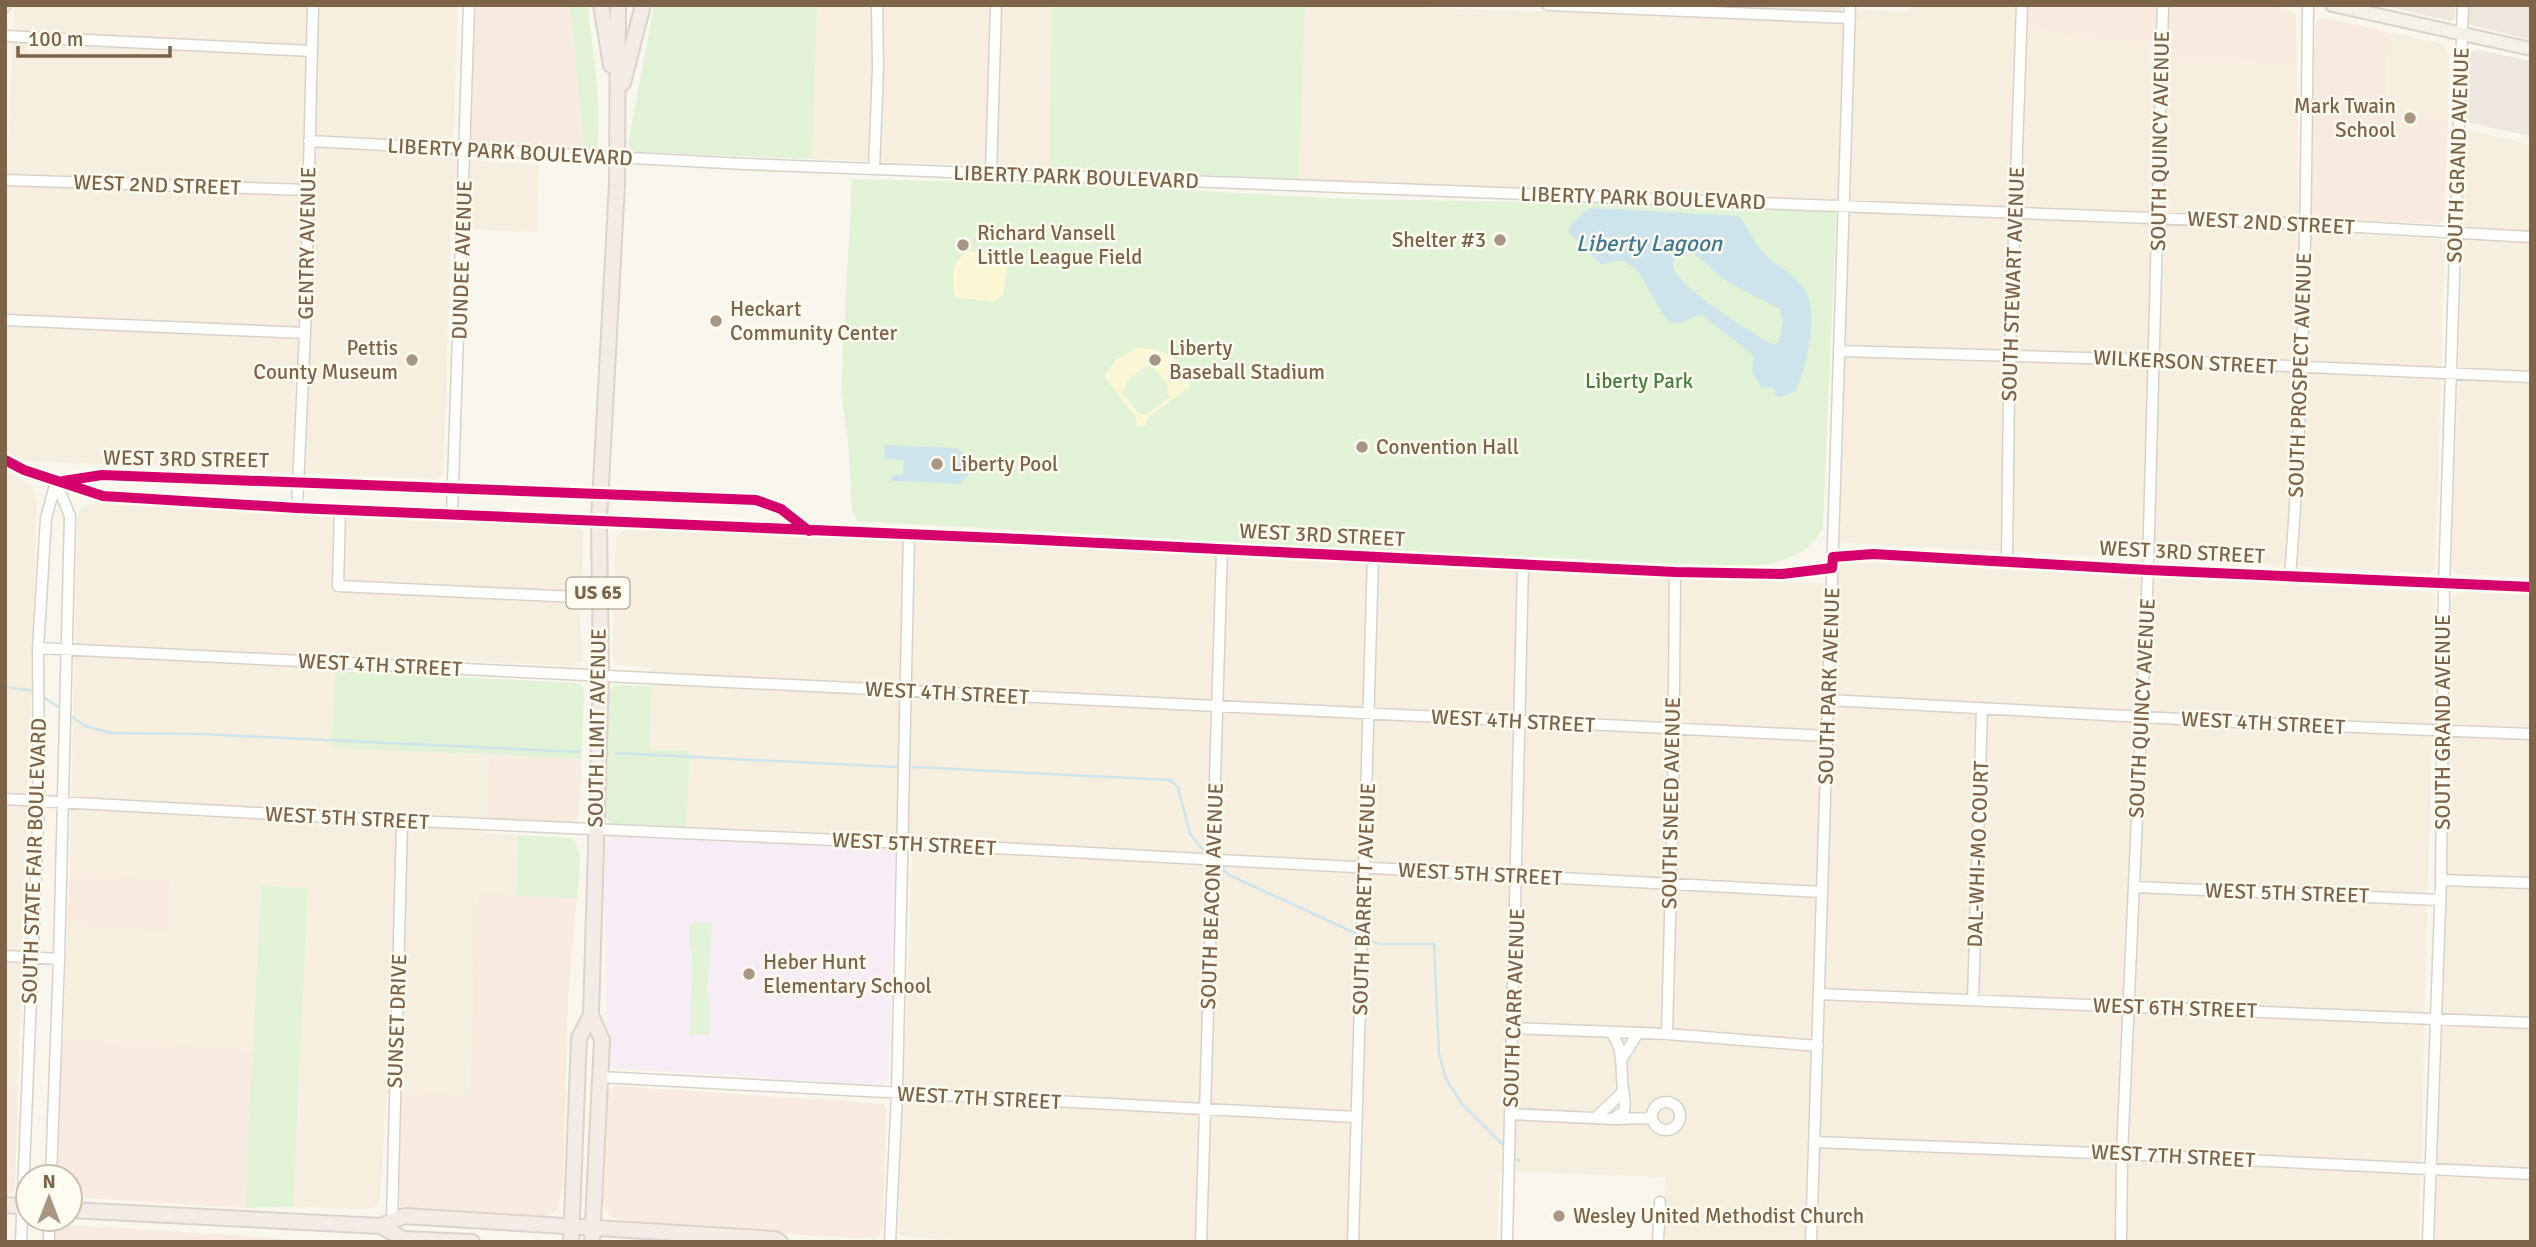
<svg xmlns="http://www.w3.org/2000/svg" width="2536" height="1247" font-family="Signika,sans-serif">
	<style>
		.residential { fill: #f6eede }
		.commercial { fill: #f7eade }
		.industrial { fill: #ede7dd }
		.education { fill: #f7edf5 }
		.green { fill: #e2f2d7 }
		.sand { fill: #fcf8d6; fill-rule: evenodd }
		.water { fill: #cde4ec; fill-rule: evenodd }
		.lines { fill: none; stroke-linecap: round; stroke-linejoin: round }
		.stream { stroke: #cde4ec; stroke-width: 2.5 }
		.minor-casing { stroke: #d7d2c9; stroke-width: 13 }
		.major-casing { stroke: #dbd3ca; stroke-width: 16 }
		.highway-casing { stroke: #dbd3ca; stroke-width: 18 }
		.minor { stroke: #fefefc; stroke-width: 10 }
		.major { stroke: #f4f1e6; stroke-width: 12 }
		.highway { stroke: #f3ece6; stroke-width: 14 }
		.cycleway-casing { stroke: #fffcf1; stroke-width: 15 }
		.cycleway { stroke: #d6006c; stroke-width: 10 }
		.poi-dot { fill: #a89682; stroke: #fffcf1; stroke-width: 2.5 }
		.labels { text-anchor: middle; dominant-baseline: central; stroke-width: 5; stroke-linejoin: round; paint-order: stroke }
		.shield { fill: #fffcf1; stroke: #a4917b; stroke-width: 2 }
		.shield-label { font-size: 19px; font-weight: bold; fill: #7d6348 }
		.poi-label { font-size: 21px; fill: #7d6348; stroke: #fffcf1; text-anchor: start }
		.street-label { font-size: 21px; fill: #7d6348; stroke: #fffcf1 }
		.park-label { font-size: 21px; fill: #467e3c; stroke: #fffcf1 }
		.water-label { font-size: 23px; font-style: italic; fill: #3f7892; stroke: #fffcf1 }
	</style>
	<rect width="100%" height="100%" fill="#f9f6ee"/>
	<path class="residential" d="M14 5H458L452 159 539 165 537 232 451 229 443 476 436 479 28 461 13 456 5 448V228Z
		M817 5H1052L1049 168 812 159Z
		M1305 5H1359L1855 23 1856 9 1909 12 1911 5H2015V18L2028 28 2156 47 2157 59 2297 64 2298 231 2440 239 2445 243 2435 568 2429 573 1842 543 1836 538 1849 200 1299 179Z
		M2387 32 2439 43 2449 53 2448 117 2386 112Z
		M2467 130 2531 145V578L2455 574 2451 567Z
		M5 470 32 486 37 501 18 1087 5 1086Z
		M97 503 575 527 583 532 580 619 582 660 576 666 336 656 331 748 489 755 485 833 518 835 516 896 478 894 469 1096 386 1093 380 1198 375 1207 366 1209 293 1207 308 888 261 885 253 1050 63 1039 67 925 168 929 170 880 70 875 77 523 79 512 85 505Z
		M627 528 1835 584 1839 564 1849 562 2431 592 2435 597 2419 1242H1664L1665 1177 1514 1172H1500L1497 1242H989L905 1237 898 1233 913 836 686 827 690 751 650 749 652 668 615 665 612 655 616 536Z
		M2462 592 2531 595V1242H2435L2450 602 2453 596Z"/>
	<path class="commercial" d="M470 5H570L584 152 473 146 467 138Z
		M2028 5H2265L2287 9 2296 16 2297 64 2156 59 2155 47 2028 28Z
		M2326 18 2387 32 2386 112 2448 117 2444 219 2438 224 2316 218 2310 215 2315 27 2317 20Z
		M489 755 582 759 579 815 575 820 569 823 486 819Z
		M70 875 170 880 168 930 67 925Z
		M478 894 577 898 568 996 563 1184 558 1208 552 1214 540 1217 409 1211 400 1208 396 1201 398 1093 469 1096Z
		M63 1039 253 1050 245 1208 70 1197V1177H57Z
		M5 1086 18 1087 15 1188 7 1196H5Z
		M615 1086 883 1104 886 1109 883 1228 879 1236 873 1239 623 1223 611 1216 599 1201 606 1090Z
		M62 1225 216 1234 315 1242H55L57 1228Z"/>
	<path class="industrial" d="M1623 5H1842L1841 14Z
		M2382 5H2455V17L2451 21Z
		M2468 5H2531V40L2471 25 2468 21Z
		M2478 50 2531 61V136L2465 122 2464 61 2467 53Z"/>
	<path class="education" d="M612 836 892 849 896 853 888 1080 881 1085 614 1068 606 1061 607 1014 604 898 606 842Z"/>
	<path class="green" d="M570 5H588L599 106 598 148 593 152H584Z
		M654 5H817L812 159 638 152 630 149 628 144Z
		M1052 5H1305L1299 179 1049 168Z
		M852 179 1073 184 1349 199 1545 202 1573 198 1829 209 1835 212 1836 219 1823 528C1805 563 1765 566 1730 566L1311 547 858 521 852 512 848 443 841 390Z
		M335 671 577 683 582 686 584 692 582 759 331 748Z
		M614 685 652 686 650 749 690 751 686 827 614 824 608 821 605 812 609 691Z
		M518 835 572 838C585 852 578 881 577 898L516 896Z
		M261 885 308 888 293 1207 245 1208Z
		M689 923H712L707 997H710L709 1035 690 1034 692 951 689 949Z"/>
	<path class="sand" d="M971 251 1002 258 1008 263 1003 294 993 302 955 297C951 279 951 257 971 251Z
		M1136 348C1163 347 1184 359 1190 386L1148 418 1144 427 1137 426 1136 417 1104 376 1116 360ZM1146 366H1153L1168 385 1167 393 1170 397 1146 415 1139 414 1121 392 1125 389 1127 381Z"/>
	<path class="water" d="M1590 208 1739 216C1748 226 1753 241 1763 252 1775 265 1794 275 1804 289 1820 314 1806 366 1796 391L1781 397 1775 395V390L1771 387 1762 388 1752 372 1753 355 1702 315C1690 315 1684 327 1670 322 1654 308 1644 267 1623 261 1616 259 1608 264 1601 264L1568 232 1571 224ZM1693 253 1724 279 1744 291 1780 309 1783 322 1779 342 1775 344 1769 343C1757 333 1624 260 1693 253Z
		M885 445 955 448C968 453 972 462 969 474L959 484 892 481V475H903L904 460 884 459Z"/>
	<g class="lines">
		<path class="stream" d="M5 687 29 690 35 693
			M41 696 62 709
			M67 713 85 726 111 733 200 734 580 752
			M616 753 896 767
			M913 767 1170 780 1178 787 1190 834 1205 852
			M1221 867 1229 875 1355 933
			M1371 940 1378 944H1434L1439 1054 1446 1079 1462 1104 1502 1144
			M1517 1159 1519 1161"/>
		<defs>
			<path id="minor" d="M1548 5 1850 18
				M5 7V5
				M5 36 312 51
				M309 141 745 164 2306 224 2531 237
				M874 169 878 68 877 5
				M991 174 996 5
				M5 180 308 190
				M5 320 305 333
				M1839 351 2155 360 2531 377
				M5 460 24 470 103 496 297 508 999 538 1675 572 1782 574 1832 568
				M60 481 102 475 756 500 781 509 809 530
				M297 508 305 333 313 5
				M340 509 338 586 598 598
				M452 514 469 5
				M1833 557 1873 554 2148 570 2531 587
				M2007 563 2009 385 2022 5
				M2290 577C2305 387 2306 196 2308 5
				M38 648 1827 736
				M1828 700 2255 723 2531 734
				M5 799 328 817 903 843 1822 892
				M2441 880 2531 883
				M2134 887 2440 900
				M5 956 59 959
				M1819 994 2531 1023
				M1973 1000 1982 708
				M1513 1028 1667 1034 1818 1046
				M1611 1032C1625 1051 1620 1067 1623 1089 1624 1098 1626 1102 1624 1111L1614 1118
				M1667 1034 1673 805 1675 572
				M1623 1057 1638 1033
				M601 1077 1357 1117
				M1652 1116a14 14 0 1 1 28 0a14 14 0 1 1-28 0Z
				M1511 1114 1614 1119 1652 1118
				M1595 1118 1623 1092
				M1814 1142 2122 1154 2531 1174
				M51 1177 59 959 70 516 56 482
				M392 1221 402 820
				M21 1242 39 801 38 648 46 518 56 482
				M49 1242V1219
				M890 1242 897 1093 909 534
				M1201 1242 1222 549
				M1353 1242 1373 557
				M1507 1242 1523 564
				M1658 1242 1660 1202
				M1811 1242 1850 5
				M2121 1242 2122 1154 2148 570 2163 5
				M2428 1242 2441 880 2444 584 2463 5"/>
			<path id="major" d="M2332 5 2531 49"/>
			<path id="highway" d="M601 5 611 65
				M623 83 643 5
				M5 1205 28 1207
				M70 1210 381 1226 403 1239 472 1242
				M381 1226 404 1216 774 1239 780 1242
				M571 1242 579 1038 591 1015
				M592 1242 602 1040 591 1015 601 675 599 521 617 184 618 5"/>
		</defs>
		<use href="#minor" class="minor-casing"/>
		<use href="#major" class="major-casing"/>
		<use href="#highway" class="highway-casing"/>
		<use href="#minor" class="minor"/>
		<use href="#major" class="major"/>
		<use href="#highway" class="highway"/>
		<defs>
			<path id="cycleway" d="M5 460 24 470 103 496 297 508 999 538 1675 572 1782 574 1832 568 1833 557 1873 554 2148 570 2531 587
				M63 481 102 475 756 500 781 509 809 531"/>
		</defs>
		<use href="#cycleway" class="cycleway-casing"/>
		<use href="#cycleway" class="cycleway"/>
	</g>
	<g class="poi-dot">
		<circle cx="2410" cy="118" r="7"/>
		<circle cx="1500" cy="240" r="7"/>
		<circle cx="963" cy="245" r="7"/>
		<circle cx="716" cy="321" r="7"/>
		<circle cx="412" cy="360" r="7"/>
		<circle cx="1155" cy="360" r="7"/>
		<circle cx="1362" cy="447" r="7"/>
		<circle cx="937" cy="464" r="7"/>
		<circle cx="749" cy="974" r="7"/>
		<circle cx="1559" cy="1216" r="7"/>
	</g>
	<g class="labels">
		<rect class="shield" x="566.5" y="577.5" width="63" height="31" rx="5"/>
		<g class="shield-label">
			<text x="598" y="593">US 65</text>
		</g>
		<g class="poi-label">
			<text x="2396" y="106" text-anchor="end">Mark Twain<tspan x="2396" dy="24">School</tspan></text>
			<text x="977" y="233">Richard Vansell<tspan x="977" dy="24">Little League Field</tspan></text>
			<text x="1486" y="240" text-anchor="end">Shelter #3</text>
			<text x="730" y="309">Heckart<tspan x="730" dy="24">Community Center</tspan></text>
			<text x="398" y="348" text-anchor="end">Pettis<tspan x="398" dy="24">County Museum</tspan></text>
			<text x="1169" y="348">Liberty<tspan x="1169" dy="24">Baseball Stadium</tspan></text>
			<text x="1376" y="447">Convention Hall</text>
			<text x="951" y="464">Liberty Pool</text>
			<text x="763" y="962">Heber Hunt<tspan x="763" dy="24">Elementary School</tspan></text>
			<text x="1573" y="1216">Wesley United Methodist Church</text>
		</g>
		<g class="street-label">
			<text transform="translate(2160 141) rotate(-89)">SOUTH QUINCY AVENUE</text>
			<text transform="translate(510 152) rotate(3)">LIBERTY PARK BOULEVARD</text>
			<text transform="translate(2458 155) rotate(-88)">SOUTH GRAND AVENUE</text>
			<text transform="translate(1076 177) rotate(2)">LIBERTY PARK BOULEVARD</text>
			<text transform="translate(157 185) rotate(2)">WEST 2ND STREET</text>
			<text transform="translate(1643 198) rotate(2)">LIBERTY PARK BOULEVARD</text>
			<text transform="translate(2271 223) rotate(3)">WEST 2ND STREET</text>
			<text transform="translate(307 243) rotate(-89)">GENTRY AVENUE</text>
			<text transform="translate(462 260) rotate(-88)">DUNDEE AVENUE</text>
			<text transform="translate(2013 284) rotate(-88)">SOUTH STEWART AVENUE</text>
			<text transform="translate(2185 362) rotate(3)">WILKERSON STREET</text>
			<text transform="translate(2300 375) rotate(-88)">SOUTH PROSPECT AVENUE</text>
			<text transform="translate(186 459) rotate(1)">WEST 3RD STREET</text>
			<text transform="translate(1322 535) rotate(3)">WEST 3RD STREET</text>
			<text transform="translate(2182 552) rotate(3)">WEST 3RD STREET</text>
			<text transform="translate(380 665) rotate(3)">WEST 4TH STREET</text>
			<text transform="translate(1829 686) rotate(-88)">SOUTH PARK AVENUE</text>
			<text transform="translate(947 693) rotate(3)">WEST 4TH STREET</text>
			<text transform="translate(2142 708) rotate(-87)">SOUTH QUINCY AVENUE</text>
			<text transform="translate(1513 721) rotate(3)">WEST 4TH STREET</text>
			<text transform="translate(2443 722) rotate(-90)">SOUTH GRAND AVENUE</text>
			<text transform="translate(2263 723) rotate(3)">WEST 4TH STREET</text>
			<text transform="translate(597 728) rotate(-89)">SOUTH LIMIT AVENUE</text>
			<text transform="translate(1671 803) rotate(-89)">SOUTH SNEED AVENUE</text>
			<text transform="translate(347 818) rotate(3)">WEST 5TH STREET</text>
			<text transform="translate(914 844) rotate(3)">WEST 5TH STREET</text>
			<text transform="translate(1978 854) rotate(-88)">DAL-WHI-MO COURT</text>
			<text transform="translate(34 861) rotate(-88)">SOUTH STATE FAIR BOULEVARD</text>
			<text transform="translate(1480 874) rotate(3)">WEST 5TH STREET</text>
			<text transform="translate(2287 893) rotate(2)">WEST 5TH STREET</text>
			<text transform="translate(1212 896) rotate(-88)">SOUTH BEACON AVENUE</text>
			<text transform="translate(1364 899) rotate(-88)">SOUTH BARRETT AVENUE</text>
			<text transform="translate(1514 1008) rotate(-88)">SOUTH CARR AVENUE</text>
			<text transform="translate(2175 1008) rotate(2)">WEST 6TH STREET</text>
			<text transform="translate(397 1021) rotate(-88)">SUNSET DRIVE</text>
			<text transform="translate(979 1098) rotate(3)">WEST 7TH STREET</text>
			<text transform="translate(2173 1156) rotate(3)">WEST 7TH STREET</text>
		</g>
		<g class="park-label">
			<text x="1639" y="381">Liberty Park</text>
		</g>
		<g class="water-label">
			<text x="1649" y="243">Liberty Lagoon</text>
		</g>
	</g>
	<rect width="2536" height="1247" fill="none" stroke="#7d6348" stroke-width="14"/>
	<g transform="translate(49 1198)"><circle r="33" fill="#fffcf1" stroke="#cbbfad" stroke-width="2"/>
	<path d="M0-5L12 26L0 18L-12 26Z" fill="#a89682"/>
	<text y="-10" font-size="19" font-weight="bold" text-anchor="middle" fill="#7d6348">N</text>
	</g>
	<path d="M18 46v10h152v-10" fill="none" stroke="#7d6348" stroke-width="3.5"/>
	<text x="28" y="46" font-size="21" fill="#7d6348" stroke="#fffcf1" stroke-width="5" paint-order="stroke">100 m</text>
</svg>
